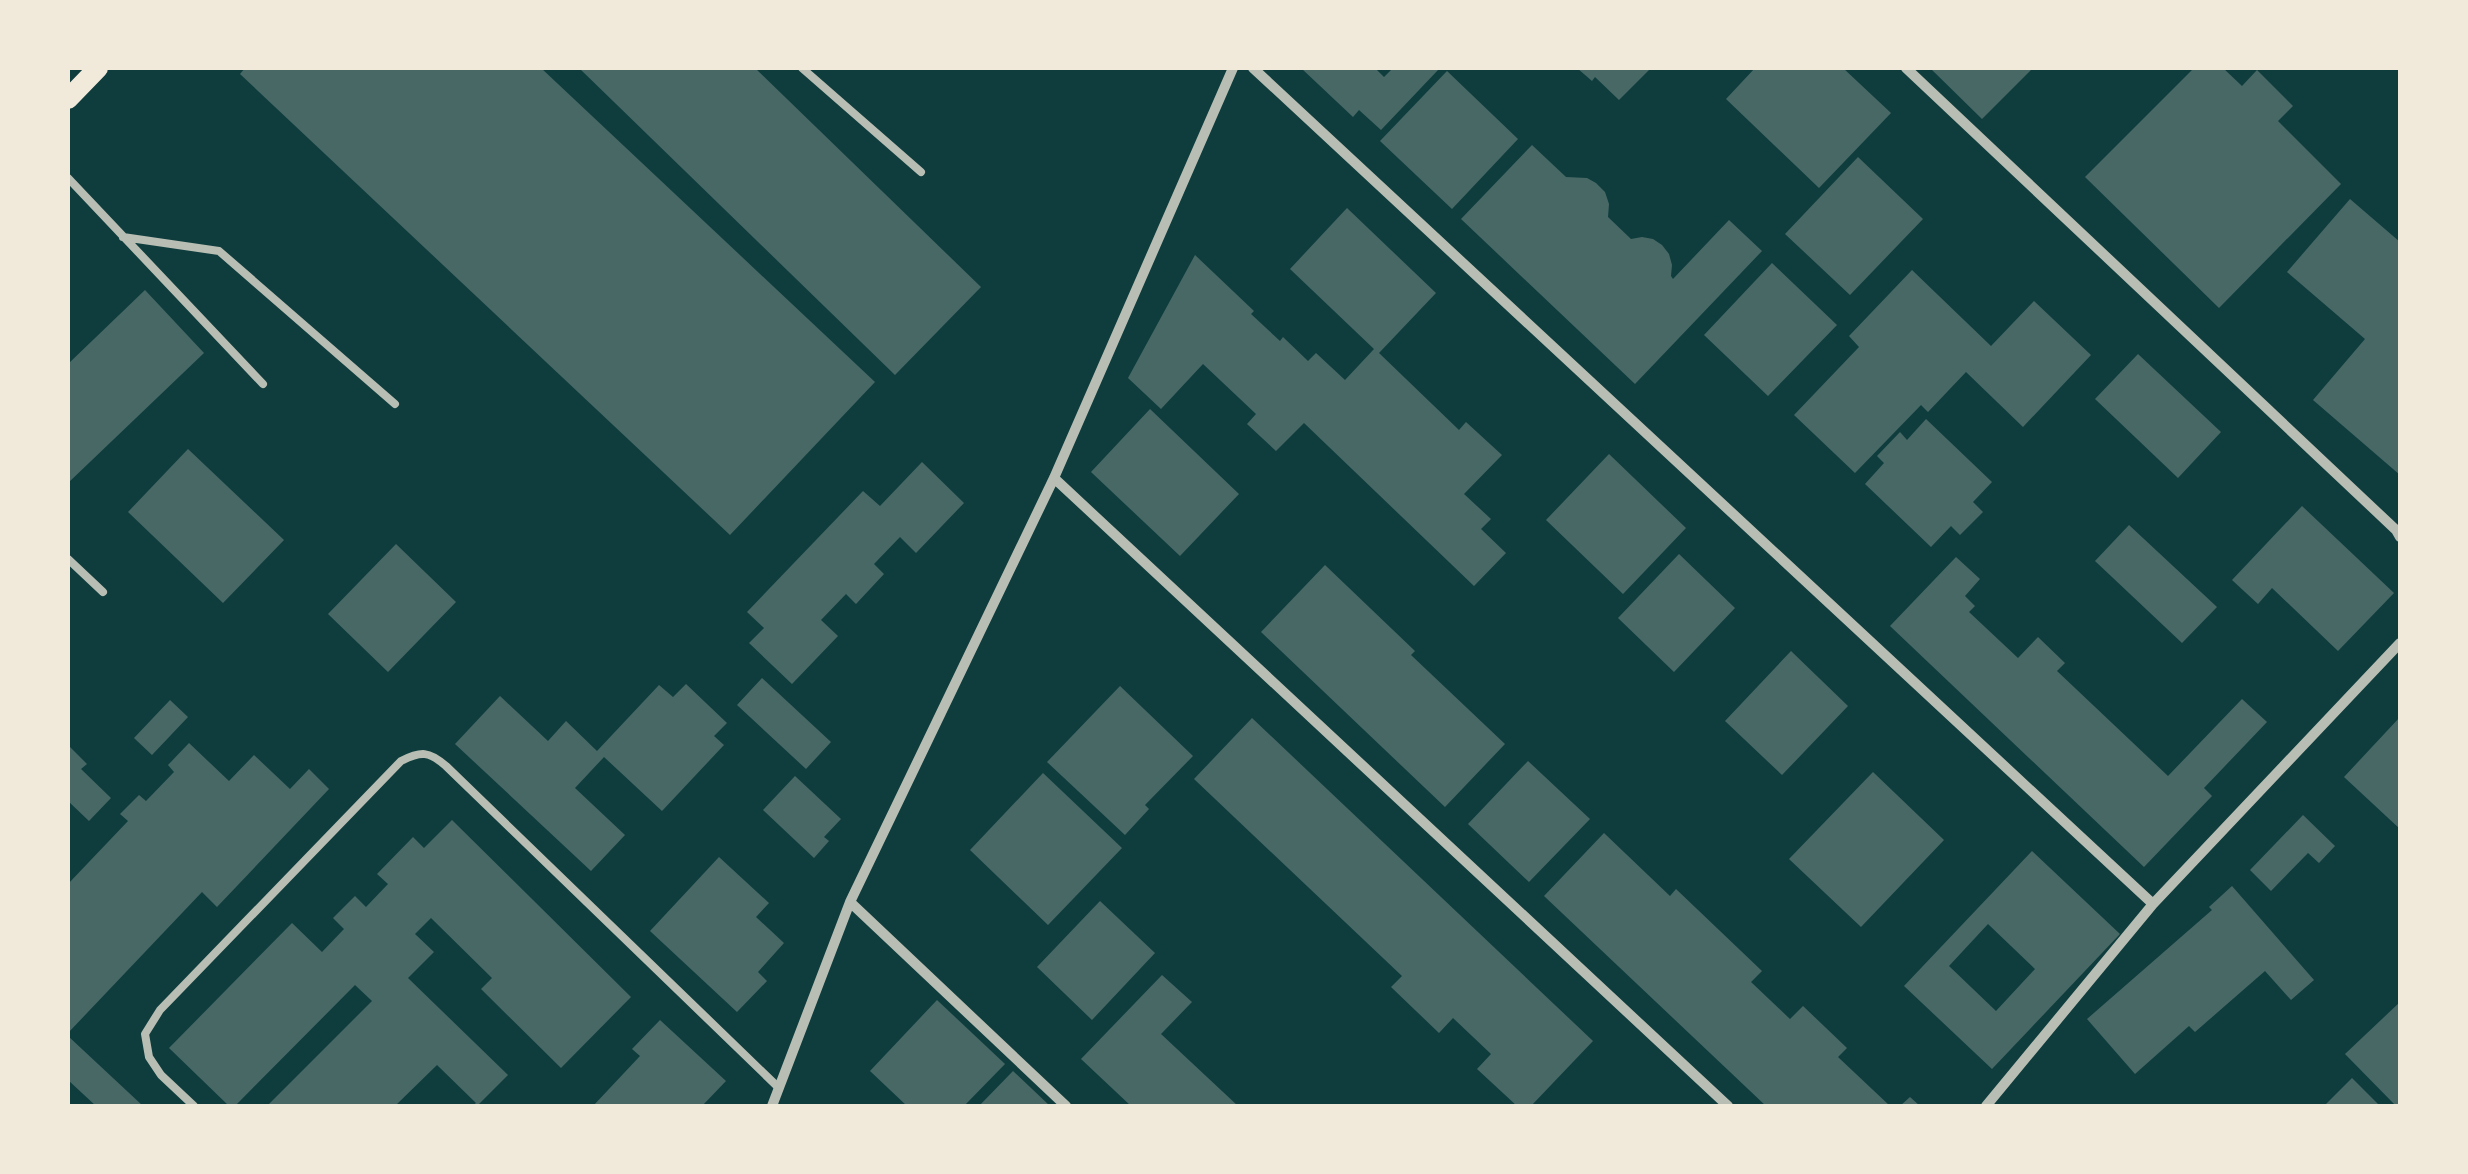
<svg xmlns="http://www.w3.org/2000/svg" width="2468" height="1174" font-family="'DejaVu Sans',sans-serif">
	<style>
		.building { fill: #486865; fill-rule: evenodd }
		.lines { fill: none; stroke-linecap: round; stroke-linejoin: round }
		.service { stroke: #b8beb3; stroke-width: 8 }
		.minor { stroke: #b8beb3; stroke-width: 10 }
		.secondary { stroke: #f1e9da; stroke-width: 20 }
	</style>
	<rect width="100%" height="100%" fill="#0f3d3e"/>
	<path class="building" d="M245 68H541L875 382 730 535 240 74Z
		M579 68H755L981 287 895 375Z
		M1301 68H1375L1384 77 1393 68H1436L1438 70 1381 130 1359 110 1353 117Z
		M1577 68H1651L1619 100 1595 77 1592 81Z
		M1755 68H1843L1891 113 1819 188 1726 99Z
		M1930 68H2033L1982 119Z
		M2194 68H2223L2242 86 2257 70 2293 106 2278 121 2341 184 2219 308 2085 177Z
		M1447 71 1518 139 1452 209 1380 141Z
		M1532 145 1566 177 1587 178 1596 183 1605 192 1609 204 1608 217 1631 239 1642 237 1653 239 1662 245 1669 254 1672 265 1671 276 1673 279 1729 220 1762 251 1635 384 1461 219Z
		M1858 157 1923 219 1850 295 1785 234Z
		M2350 199 2400 242V475L2313 400 2365 339 2287 272Z
		M1347 208 1436 293 1379 353 1459 430 1466 422 1502 455 1464 494 1491 519 1481 529 1506 553 1474 586 1304 423 1276 451 1247 424 1256 414 1203 364 1161 409 1128 378 1195 255 1254 311 1251 314 1280 341 1283 337 1308 361 1316 353 1345 380 1374 349 1290 269Z
		M1772 263 1837 325 1768 396 1704 335Z
		M1912 270 1991 346 2034 301 2091 355 2023 427 1966 372 1928 412 1921 405 1855 473 1794 415 1859 347 1849 336Z
		M145 290 204 353 68 483V364Z
		M2138 354 2221 432 2178 478 2095 399Z
		M1150 409 1239 494 1180 556 1091 472Z
		M1926 419 1992 482 1973 502 1983 512 1960 535 1951 526 1931 547 1865 484 1884 463 1877 456 1900 432 1907 440Z
		M188 449 284 540 223 603 128 512Z
		M1609 454 1686 528 1623 594 1546 520Z
		M922 462 964 503 916 553 900 537 874 564 884 574 856 604 846 594 821 620 838 636 792 684 749 643 764 628 747 612 863 491 880 506Z
		M2302 506 2394 593 2338 651 2272 588 2258 604 2232 580Z
		M2129 525 2217 607 2182 643 2095 561Z
		M396 544 456 602 388 672 328 614Z
		M1679 554 1735 608 1674 672 1618 618Z
		M1956 557 1980 579 1965 596 1975 606 1969 612 2018 658 2038 637 2065 663 2057 671 2168 776 2242 699 2267 722 2204 788 2212 796 2144 867 1890 626Z
		M1325 565 1415 651 1411 655 1505 744 1445 807 1261 632Z
		M1791 651 1848 706 1782 775 1725 721Z
		M762 678 831 742 806 769 737 705Z
		M686 684 727 723 714 736 724 745 662 811 604 757 575 788 625 835 591 871 455 744 500 696 548 741 566 721 597 751 659 685 673 697Z
		M1120 686 1193 756 1145 805 1149 809 1125 835 1047 762Z
		M170 700 188 717 152 755 134 738Z
		M2400 717V829L2344 777Z
		M1252 718 1593 1041 1531 1106H1517L1477 1069 1491 1054 1453 1018 1439 1033 1391 987 1402 976 1194 779Z
		M189 743 229 781 254 755 290 789 309 769 329 789 217 907 202 892 68 1033V884L128 821 120 814 139 795 146 801 174 772 168 765Z
		M68 745 87 764 81 769 111 798 89 821 68 801Z
		M1528 761 1590 819 1529 882 1468 824Z
		M1873 772 1944 840 1861 927 1789 859Z
		M1043 773 1122 848 1048 925 970 850Z
		M795 776 841 819 824 837 829 841 814 858 763 810Z
		M2303 815 2335 846 2319 863 2308 853 2271 891 2250 870Z
		M452 820 631 997 561 1068 481 989 492 978 431 918 415 934 434 952 408 978 508 1075 477 1106H472L476 1103 437 1065 395 1106H267L372 1001 355 985 235 1106H229L169 1048 292 923 322 952 344 929 333 918 355 896 366 907 388 884 377 874 413 837 424 848Z
		M1604 833 1670 896 1676 889 1762 971 1751 982 1790 1019 1803 1006 1847 1048 1838 1057 1890 1106H1766L1544 896Z
		M2032 851 2120 934 1992 1069 1904 986ZM1988 924 2035 969 1996 1011 1949 966Z
		M719 857 769 903 756 917 784 943 758 972 767 981 737 1012 650 931Z
		M2232 886 2314 980 2291 1000 2265 971 2195 1032 2189 1026 2135 1074 2087 1019 2212 910 2209 907Z
		M1100 901 1155 953 1092 1020 1037 967Z
		M1162 975 1192 1002 1161 1034 1238 1106H1131L1081 1059Z
		M937 1000 1005 1064 964 1106H907L870 1071Z
		M2400 1002V1106H2396L2345 1054Z
		M660 1020 726 1081 702 1106H593L640 1056 632 1049Z
		M68 1036 143 1106H96L68 1080Z
		M1013 1071 1050 1106H979Z
		M2352 1078 2380 1106H2324Z
		M1910 1097 1920 1106H1900Z"/>
	<g class="lines">
		<path class="service" d="M802 68 921 172
			M68 178 263 384
			M123 237 219 251 395 404
			M68 559 103 592
			M194 1106 161 1075 149 1057 145 1034 160 1010 401 761C421 751 429 751 446 766L779 1088"/>
		<path class="minor" d="M1253 68 2153 904
			M1906 68 2396 530 2400 537
			M1054 478 1728 1106
			M850 902 1066 1106
			M772 1106 850 902 1054 478 1233 68
			M1986 1106 2153 904 2400 643"/>
		<path class="secondary" d="M68 99 98 68"/>
	</g>
	<rect width="2468" height="1174" fill="none" stroke="#f1e9da" stroke-width="140"/>
</svg>
